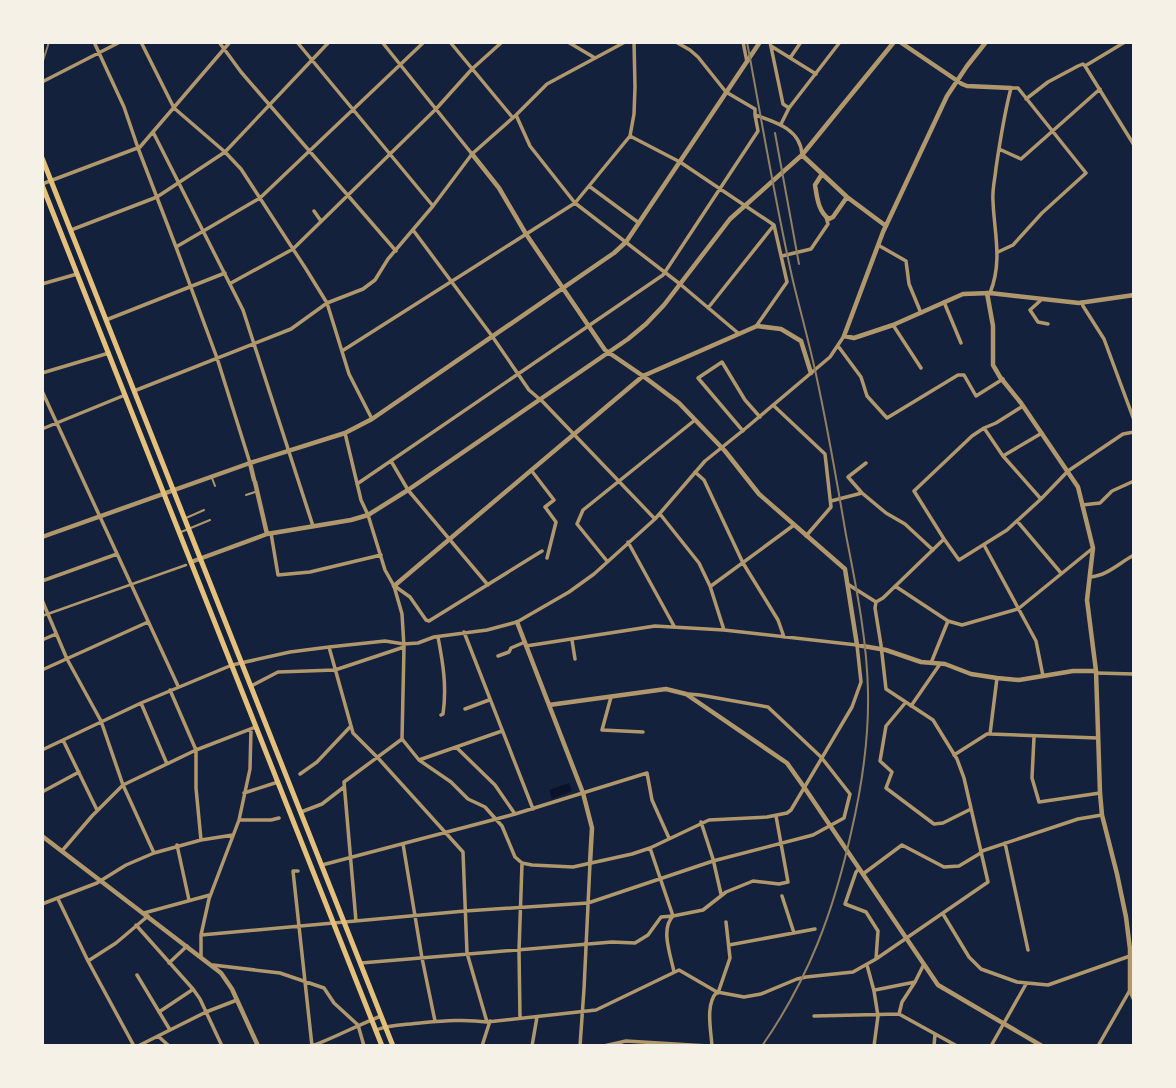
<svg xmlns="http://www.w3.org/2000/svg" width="1176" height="1088" font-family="'Public Sans',sans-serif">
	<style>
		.water { fill: #0b132b }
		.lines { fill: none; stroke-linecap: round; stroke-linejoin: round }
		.service { stroke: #b1986c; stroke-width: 2 }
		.pedestrian { stroke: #b1986c; stroke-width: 2.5 }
		.minor { stroke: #b1986c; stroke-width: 3.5 }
		.tertiary { stroke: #b1986c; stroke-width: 4.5 }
		.trunk { stroke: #e5c07b; stroke-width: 5 }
		.rail { stroke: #918062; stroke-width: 2 }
	</style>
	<rect width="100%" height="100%" fill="#14213d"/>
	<path class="water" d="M569 783 572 791 552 799 549 790Z"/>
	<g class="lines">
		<path class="service" d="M212 478 215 486
			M246 495 255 492
			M186 518 204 510
			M181 532 210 520"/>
		<path class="pedestrian" d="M42 616 186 565"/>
		<path class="minor" d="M94 42 124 107 138 148 176 247 217 358 250 463
			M141 42 174 108 225 152 241 169 306 269 327 303 349 374 372 419
			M219 42 241 72 396 251
			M297 42 433 206
			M382 42 472 154
			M450 42 513 118
			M568 42 595 58
			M676 42 690 50 698 57 726 92 755 109V115C775 122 801 129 802 155
			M743 42 747 62
			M770 42 783 104 789 108 781 124
			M771 46 816 74
			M790 58 801 42
			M1085 66 1134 145
			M42 82 120 42
			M1026 99 1048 82 1078 66 1083 64 1085 66 1125 42
			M789 108 840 42
			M516 115 530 146 575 203 680 284 738 333
			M153 132 243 310 313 526
			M630 136 680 162 774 225 787 282 757 325
			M999 149 1021 159 1100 89
			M42 184 140 147 230 42
			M589 186 639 223
			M314 211 321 221
			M71 230 157 197 225 152 329 42
			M413 230 492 336 529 390 543 402 655 519
			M878 245 906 261 909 284 921 313
			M176 247 260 198 424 42
			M782 256 811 249 828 224 826 217
			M231 283 293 249 436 109 472 69 502 42
			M42 284 77 274
			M990 293C1003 261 994 232 993 201 992 190 995 179 996 168 1000 141 1004 115 1011 88H1018L1086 173 1042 213 1013 245 998 252
			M1041 300 1030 310 1038 322 1048 324
			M944 302 961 343
			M1082 302 1083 306 1104 339 1134 420
			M708 308 774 225
			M106 320 225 273
			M893 325 921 368
			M838 346 861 377 867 396 887 418 958 375H964L976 396 1003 379
			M342 351 575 203 630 136 634 114 635 87 634 42
			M42 373 109 353
			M42 391 178 686
			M134 391 291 329 327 303 363 289 375 280 388 259 433 206 472 154 516 115 547 84 625 42
			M773 405 825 454 831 507 806 536
			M1023 406 996 423 984 428 972 436 914 491 944 539 959 560 1007 530 1041 499 1068 471 1123 434 1134 432
			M984 428 1003 456 1041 499
			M42 429 125 395
			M743 431 698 378 722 362 745 400 760 417
			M345 433 361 500 368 515 385 570 394 586 402 614 404 647 402 739 344 782 356 921
			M1003 456 1042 433
			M391 461 408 490 488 585
			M866 463 848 477 862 493 886 513 905 524 933 550
			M531 470 554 500 545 507 556 522 547 558
			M695 472 704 480 743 563 778 620 784 637
			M357 484 663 275 758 131 755 115
			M831 501 862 493
			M1082 505 1100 503 1112 491 1134 481
			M660 514 699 563 710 586 724 630
			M1017 521 1061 573
			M271 533 278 575 310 572 381 555
			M628 542 674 626
			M984 545 1036 641 1043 676
			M607 561 577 524 583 510 695 420
			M1090 577C1107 576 1119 563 1134 555
			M42 581 117 554
			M849 585 876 602
			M711 586 794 525
			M895 586 948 621 962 625 1018 609 1093 548
			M396 587 410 597 426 620 429 621 542 551
			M42 600 67 659 101 721 123 785 154 853
			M464 632 533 809
			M438 637C443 663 447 687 443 714L441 715
			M42 640 56 634
			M572 640 575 659
			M329 647 353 733 378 758 463 852 467 953 487 1022
			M498 656 509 652 511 648 525 642
			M931 663 948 621
			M42 670 148 622
			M1096 673 1134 674
			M251 686 278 672 335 670 404 647
			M170 690 196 750V788L201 840
			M611 697 602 730 643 732
			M906 702 886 726 880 761 892 772 886 788 934 824 943 823 971 809
			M141 703 167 764
			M911 706 940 664
			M465 709 489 700
			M990 734 1098 738
			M1034 737 1032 778 1039 802 1100 793
			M402 739 419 760 451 782 468 799 485 807 502 826 515 857 522 863 532 865 573 867 632 854 650 848 709 820 767 817 787 813 791 810 852 707 861 682 857 645 724 630 655 626 526 646
			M63 740 97 810
			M456 747 495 785 515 814
			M42 750 141 703 232 665 290 652 329 647 385 641 404 644 418 643 434 637 487 630 517 622 569 592 594 574 655 519 705 461 746 428 830 357 844 336
			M954 755 987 734H990L997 678
			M419 760 502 731
			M300 774 317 762 350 727
			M42 792 79 772
			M244 793 278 782
			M301 812 322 804 344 787
			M239 820H271L279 818
			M701 822 713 859 721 894
			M1005 843 1028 950
			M403 844 422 958 435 1021
			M177 845 189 900
			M650 848 673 916C660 929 671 956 674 972
			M62 851 92 816 123 785 196 750 256 727
			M322 865 515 814 647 773 652 800 669 838
			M859 869 856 872 845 904 866 912 878 931 876 959
			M298 871H293L312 1046
			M863 874 902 845 944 867 959 866 979 854 982 851 1078 819 1102 815
			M782 896 794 933
			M58 899 88 961 134 1046
			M42 904 97 883 126 865 154 853 201 840 233 835
			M144 913 210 895
			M943 914 969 957 981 969 1017 982 1048 985 1130 956
			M136 925 193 989 200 999 222 1046
			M201 935 465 911 588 903 713 861 813 835 844 818 850 794 821 757 768 707 700 695 688 694
			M729 945 815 929
			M201 957V935L209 899 239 820 250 769 251 729
			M88 961 116 943 148 916
			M169 963 187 946
			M361 963 612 942 635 943 648 935 661 917 673 916 703 910 726 892 753 881 779 884 788 882 776 816
			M213 965 280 973 324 988 334 1003 358 1025 364 1046
			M867 965 874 991 878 1016 874 1046
			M137 975 170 1030
			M875 990 915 982 924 964
			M718 993 730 958 726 922
			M159 1012 192 990
			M899 1014 902 1002 915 982
			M814 1016 899 1014 957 1046
			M520 1017 519 951 522 863
			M376 1030C391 1024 404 1025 420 1023 443 1021 464 1019 487 1022L596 1010 679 970 717 992 744 997 761 994 797 979 806 977 853 972 876 959 988 882 964 778 957 759 933 720 886 689 881 645 875 608 876 602 883 598 944 539
			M158 1036 169 1046
			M138 1046 206 1012 237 1000
			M312 1046C336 1037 358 1025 381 1016
			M482 1046 490 1021
			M532 1046 537 1017
			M580 1046 584 989 590 863
			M604 1046 626 1041 708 1046
			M712 1046C711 1030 705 1004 717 992
			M934 1046 935 1034
			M991 1046 1026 984
			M1098 1046 1130 990"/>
		<path class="tertiary" d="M900 42 962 84 967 86 1011 88
			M986 42 967 66 947 96 883 232 844 336 854 338 893 325 963 294 990 293 1079 303 1134 295
			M472 154 499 188 526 234 605 350 643 376 679 403 725 451 759 494 845 569 857 645 886 650 921 662 945 664 971 674 997 678 1019 680 1073 671H1096
			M802 155 847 197 886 226
			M822 174 815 185C817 197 818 211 829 219L833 217 847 197
			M987 293 993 326V365L1000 377 1021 403 1078 487 1093 548 1087 600 1096 671 1100 793 1102 815 1117 874 1126 917 1130 949V990L1134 999
			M250 463 254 480
			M255 482 267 534
			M42 537 250 463 345 433 372 419 614 253 626 242 760 42
			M191 562 267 534 351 520 368 515 408 490 628 339 646 324 664 305 730 219 802 155 894 42
			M394 586 643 376 757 326 781 329 801 341 811 373
			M517 622 583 793 592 828 590 863
			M549 705 666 689 686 694 787 763 804 787 938 985 1042 1046
			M42 836 221 973 232 989 258 1046"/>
		<path class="trunk" d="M42 158 393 1046
			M42 185 382 1046"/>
		<path class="rail" d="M747 42C762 122 775 202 793 281 801 314 810 346 817 379 828 430 837 482 846 535 856 586 867 639 868 692 869 739 862 786 851 833 833 913 809 978 762 1046
			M42 64 49 42
			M775 133 799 264"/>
	</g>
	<rect width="1176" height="1088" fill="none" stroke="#f6f1e7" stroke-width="88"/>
</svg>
